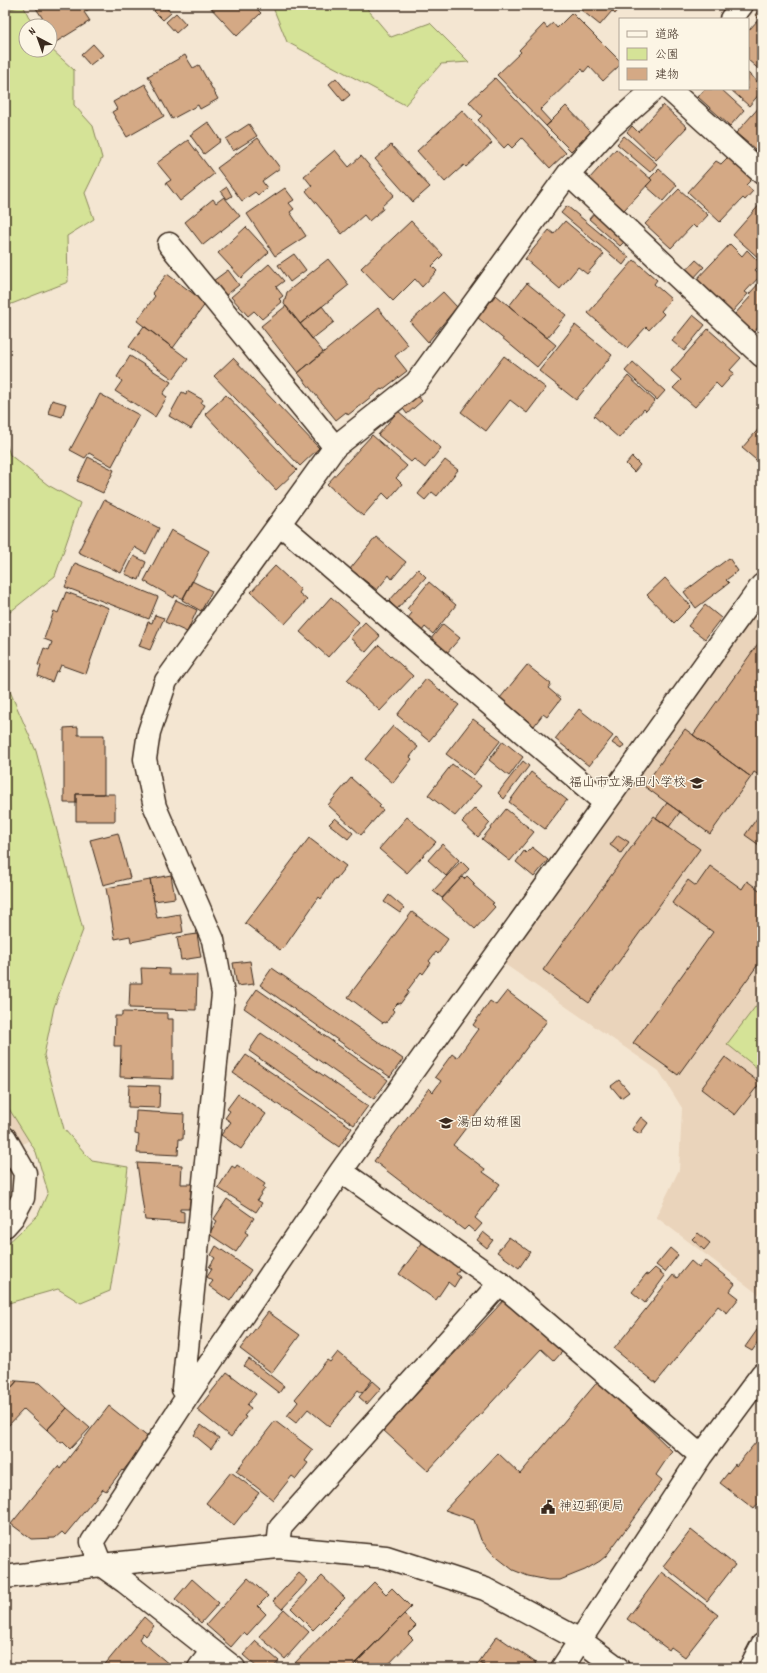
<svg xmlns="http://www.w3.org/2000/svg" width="767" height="1673" font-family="Dekko,'Klee One',sans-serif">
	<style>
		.built { fill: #ead4bb }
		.green { fill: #d5e397; stroke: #88865a }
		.building { fill: #d4a985; stroke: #3b2a1e }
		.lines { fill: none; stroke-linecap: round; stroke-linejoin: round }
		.minor-casing { stroke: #3b2a1e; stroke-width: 25 }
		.tertiary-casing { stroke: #3b2a1e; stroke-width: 25 }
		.trunk-casing { stroke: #3b2a1e; stroke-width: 25 }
		.minor { stroke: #fcf5e5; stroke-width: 22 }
		.tertiary { stroke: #fcf5e5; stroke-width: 22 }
		.trunk { stroke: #fcf5e5; stroke-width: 22 }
		.labels { text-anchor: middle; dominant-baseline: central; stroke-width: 3; stroke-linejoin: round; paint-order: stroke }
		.poi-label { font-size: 13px; fill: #3b2a1e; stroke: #fcf5e5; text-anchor: start }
	</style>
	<rect width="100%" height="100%" fill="#f4e6d2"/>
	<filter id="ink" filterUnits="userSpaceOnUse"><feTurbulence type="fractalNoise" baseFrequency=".025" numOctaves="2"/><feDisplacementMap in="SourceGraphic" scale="8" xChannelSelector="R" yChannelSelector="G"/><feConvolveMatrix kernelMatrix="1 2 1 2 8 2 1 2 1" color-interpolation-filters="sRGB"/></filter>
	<g filter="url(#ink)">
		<path class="built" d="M762 602V1297L656 1217 679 1170 682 1108 659 1071 503 963Z
			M5 961 31 1139 5 1155Z"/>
		<path class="green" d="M23 5 33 26H26V50H50V48L74 70V105L93 126 102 158 85 193 94 219 67 236 68 282 9 305 5 310V11Z
			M272 5H364L391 37 430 23 469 62 441 64 405 105 287 42Z
			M5 440 10 455 48 485 80 503 55 576 5 616Z
			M5 680 36 751 83 930 54 1007 44 1055 64 1129 92 1161 128 1167 121 1226 110 1291 81 1303 58 1289 5 1304V1246L38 1215 48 1192 36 1152 6 1104Z
			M762 998V1072L727 1044Z"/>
		<path class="building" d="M34 5H97L84 12 90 21 56 42 53 36 50 38V26H40L45 22Z
			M160 5H164L171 13 163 20 154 11Z
			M208 5H253L261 13 237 36Z
			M575 5H622L615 14 612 11 600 25Z
			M762 6V72L748 60V31L759 19 755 15Z
			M176 13 186 24 176 33 166 22Z
			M572 13 620 61V65L603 81 589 66 584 72 582 69 540 110 551 122 546 126 497 75 521 52 519 50 544 24 547 28 553 23 557 28Z
			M93 44 103 55 90 65 81 55Z
			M185 55 193 68 199 65 218 99 200 109 198 105 172 119 148 76Z
			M748 73 762 86V91L749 106 730 89H748Z
			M336 78 350 95 343 101 329 84Z
			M495 78 566 153 550 168 522 138 512 148 508 144 504 148 478 120 482 116 469 102Z
			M145 84 164 116 127 137 112 112 117 109 113 102Z
			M705 89H721L744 110 730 126 698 97Z
			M762 104V155L736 133Z
			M663 105 687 127 656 160 627 132 632 126 638 132Z
			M566 106 591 132 571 151 546 126Z
			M462 110 492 143 466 167 464 165 445 182 417 151Z
			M208 122 221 141 204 154 190 135Z
			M249 124 257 136 233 151 226 139Z
			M624 136 657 164 650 172 617 144Z
			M258 138 280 168 262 181 267 188 258 195 255 192 242 201 217 168Z
			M188 140 214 174 180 201 166 183 171 180 157 163Z
			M391 145 430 187 413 202 375 159Z
			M616 149 652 180 624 210 589 179Z
			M335 150 349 167 361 156 394 195 382 206 383 209 369 221 364 215 342 234 306 191 312 186 304 176Z
			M728 157 752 179 746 185 753 191 745 200 743 198 720 222 688 192 716 161 721 164Z
			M659 169 677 185 663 201 646 186 652 180 650 178Z
			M227 187 232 196 227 199 221 191Z
			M285 188 294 200 289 203 294 209 290 212 306 236 275 256 247 214Z
			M679 189 708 215 696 228 693 225 671 248 645 224Z
			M224 197 240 216 203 245 185 222 213 199 216 203Z
			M762 202V261L733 235Z
			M567 206 629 257 623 265 561 213Z
			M595 212 626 240 620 246 589 219Z
			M411 221 443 255 432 266 437 271 422 287 415 279 393 301 361 268Z
			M565 221 604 254 587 274 578 267 560 289 525 259 549 230 554 234Z
			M246 227 269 252 241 278 218 253Z
			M730 244 742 256 747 250 761 264 755 270 761 275 745 292 748 294 732 312 723 303 721 306 694 282Z
			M294 254 306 270 290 282 278 265Z
			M328 259 349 285 300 324 284 304 287 292Z
			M634 260 657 280 654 284 671 299 661 311 664 314 649 330 646 327 627 348 588 313Z
			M696 260 704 267 692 280 684 273Z
			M269 264 284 281 276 287 283 296 279 299 282 302 262 319 254 311 248 316 231 297Z
			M228 270 239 285 225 296 213 281Z
			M167 274 206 303 173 348 137 321 155 296 152 293Z
			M761 281 762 325 761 324 754 332 734 315 751 296 749 294Z
			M527 283 566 315 547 338 509 306Z
			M443 292 457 307 428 342 410 322Z
			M496 295 556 345 537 367 477 317Z
			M286 306 323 352 298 373 261 326Z
			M322 306 334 322 312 339 300 324Z
			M378 308 408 345 395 356 407 371 382 390 381 389 348 415 346 412 336 420 298 373Z
			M693 315 705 325 684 351 672 341Z
			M575 325 612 355 576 400 539 371Z
			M144 326 188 359 173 379 129 347Z
			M708 329 741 358 730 370 734 373 721 388 716 383 695 407 673 388 681 380 671 371Z
			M130 356 171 382 163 394 167 397 155 417 115 391 122 381 117 377Z
			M504 356 546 388 527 413 510 400 486 431 461 412Z
			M233 358 319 448 300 466 214 376Z
			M633 362 665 391 657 400 625 371Z
			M628 376 655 401 646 411 644 409 619 438 594 416Z
			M187 391 203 400 201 403 205 405 191 429 169 416 182 392 186 394Z
			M100 394 139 415 112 466 89 453 85 458 70 450Z
			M416 394 422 401 407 414 401 406Z
			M226 395 297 470 276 490 205 414Z
			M52 400 66 404 62 417 48 413Z
			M398 411 441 448 425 468 414 459 411 462 378 435Z
			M762 425V465L742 448Z
			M372 435 407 466 396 478 402 484 389 499 383 493 363 516 327 484Z
			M88 457 114 470 103 493 77 481Z
			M632 457 640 465 634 472 626 464Z
			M445 460 458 470 437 496 432 492 425 500 418 494Z
			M104 500 159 528 146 554 134 547 121 573 78 552Z
			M171 530 209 551 183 599 175 595 174 598 144 581Z
			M376 537 406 562 392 579 389 575 377 590 350 569Z
			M134 556 146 562 139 580 125 574Z
			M729 558 738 571 726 580 729 583 696 608 684 592Z
			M75 563 158 597 149 619 65 587Z
			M275 566 301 590 299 593 307 600 285 624 251 592Z
			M418 569 426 577 397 609 389 601Z
			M665 578 691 606 674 623 647 595Z
			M192 581 212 591 201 611 182 600Z
			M429 582 456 605 433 634 425 627 422 631 407 619 412 613 407 609Z
			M66 592 109 608 86 674 61 665 58 672 56 671 52 682 38 676 41 666 38 665 44 648 49 650 52 642 44 639 54 611 58 613Z
			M331 597 359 622 328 657 300 632Z
			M176 600 197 610 187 632 165 622Z
			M705 605 721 618 705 639 688 626Z
			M155 615 164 618 150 650 139 646 148 622 152 623Z
			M365 622 380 636 366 652 350 638Z
			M443 624 460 638 446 654 430 640Z
			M762 638V771L759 775 754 772 751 777 693 735Z
			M379 645 413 676 380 711 347 680Z
			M527 665 551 684 548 688 561 699 547 717 543 714 534 726 500 698Z
			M426 679 459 705 429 741 397 715Z
			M579 709 613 736 589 766 555 739Z
			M473 719 501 740 474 775 446 754Z
			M393 726 418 747 410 757 412 759 393 783 365 759Z
			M78 727V735H104V794H76V803H64V728Z
			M685 729 751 777 710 834 644 786Z
			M616 738 624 745 621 749 612 743Z
			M503 741 523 757 509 776 489 760Z
			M523 761 529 766 504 799 498 793Z
			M452 764 481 786 455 816 428 795Z
			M531 772 567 800 545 829 509 802Z
			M351 778 381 805 379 807 383 810 361 835 328 805Z
			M76 794H115V821H76Z
			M667 803 680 812 669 827 656 818Z
			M475 808 490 823 478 837 462 822Z
			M506 809 534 832 510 861 482 839Z
			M762 811V847L745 835Z
			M654 816 700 849 589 1003 543 970Z
			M407 817 436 842 407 873 379 849Z
			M335 818 353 833 348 839 329 824Z
			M118 833 130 878 103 885 90 840Z
			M618 835 629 842 621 853 610 845Z
			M309 838 346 866 336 879 335 878 321 899 319 897 283 949 282 948 280 950 245 923Z
			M442 844 459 860 446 876 428 860Z
			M532 847 548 860 534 877 516 862 524 851 526 853Z
			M461 861 469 869 442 898 433 891Z
			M710 866 742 889 747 881 762 892V959L678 1075 633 1043 713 932 672 903 688 880 696 886Z
			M171 875 175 898 154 901 150 879Z
			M467 876 475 884 473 885 494 903 492 904 495 907 475 929 442 899 462 877 464 879Z
			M150 880 157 918 180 914 183 932 131 942 130 936 115 939 106 888Z
			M389 895 404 908 400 913 384 902Z
			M412 912 448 939 438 954 436 952 429 961 431 963 423 974 421 972 407 991 409 992 400 1004 398 1003 392 1009 394 1011 386 1023 384 1022 383 1023 348 997Z
			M197 934 201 957 181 960 177 937Z
			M250 961 254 984 237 986 233 963Z
			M141 968 169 969V975H197L196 1010 129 1008 130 983H142Z
			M272 968 403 1059 390 1077 260 985Z
			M257 989 388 1080 374 1099 244 1008Z
			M507 991 547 1021 453 1145 485 1169 483 1172 500 1184 475 1218 482 1224 475 1232 468 1226 464 1230 374 1161 429 1088 433 1092 441 1081 435 1077 452 1054 457 1058 478 1029 473 1025 490 1001 496 1005Z
			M122 1012 167 1013V1019H173V1079L120 1077 121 1046H114L115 1016H122Z
			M261 1033 368 1106 354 1125 249 1051Z
			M246 1055 352 1128 339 1147 233 1073Z
			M725 1057 760 1083 735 1115 701 1089Z
			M619 1080 629 1092 621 1098 611 1086Z
			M129 1085 160 1086 159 1108 128 1107Z
			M238 1094 266 1114 241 1149 221 1135 231 1122 225 1118 230 1111 227 1109Z
			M136 1111 184 1114 183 1139H179L178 1155 137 1153 139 1135 135 1134Z
			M641 1117 648 1123 640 1134 632 1129Z
			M137 1163 182 1165 181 1184H192L189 1209H180V1211L184 1212V1223L145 1220Z
			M237 1165 265 1184 263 1187 265 1188 257 1200 262 1203 256 1212 218 1188 232 1166 235 1168Z
			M227 1199 254 1218 245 1232 248 1234 236 1252 209 1234 217 1221 214 1219Z
			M483 1232 493 1240 487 1248 477 1240Z
			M698 1233 710 1243 704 1250 692 1239Z
			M509 1237 530 1252 519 1268 497 1252Z
			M425 1239 462 1266 456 1274 460 1277 454 1287 448 1282 436 1300 399 1274Z
			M216 1246 251 1270 230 1301 209 1286 213 1281 207 1277 212 1269 209 1267 215 1258 211 1255Z
			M670 1248 678 1255 665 1272 656 1265Z
			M705 1260 735 1284 730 1291 739 1298 727 1313 718 1306 656 1383 614 1349 673 1275 677 1278 691 1261 699 1268Z
			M655 1268 665 1276 645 1303 632 1292 646 1274 648 1275Z
			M505 1299 562 1352 554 1361 541 1349 428 1471 383 1430Z
			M268 1312 300 1335 272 1373 240 1349Z
			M762 1323V1337L752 1351 745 1347Z
			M338 1352 372 1380 362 1393 358 1390 329 1426 308 1409 296 1423 287 1416 298 1402 295 1399 327 1360 330 1362Z
			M249 1359 284 1386 279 1393 244 1366Z
			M227 1372 256 1394 247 1405 251 1408 244 1416 246 1417 231 1437 197 1410Z
			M5 1380 17 1381 6 1394 5 1393Z
			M599 1380 672 1451 656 1475 662 1480 606 1556 600 1561 585 1570 560 1580H548L528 1576 513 1570 494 1555 481 1540 474 1520 445 1510 498 1453 520 1474Z
			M17 1381 40 1383 67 1408 47 1430 24 1409 5 1429V1393L6 1394Z
			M373 1381 381 1388 367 1404 359 1397Z
			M109 1406 149 1438 123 1471 122 1470 106 1491 103 1489 65 1535 62 1532 55 1538 31 1539 11 1524 58 1466 60 1469Z
			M67 1408 90 1428 70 1449 63 1442 61 1443 47 1430Z
			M275 1421 313 1450 305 1461 308 1463 296 1479 292 1476 273 1500 236 1471Z
			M201 1425 219 1438 211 1449 194 1435Z
			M756 1442 762 1447V1499L754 1509 720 1483 735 1464 736 1466Z
			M231 1472 259 1493 234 1525 206 1503Z
			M691 1530 735 1565 707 1601 663 1566Z
			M662 1572 718 1615 685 1657 671 1647 669 1650 627 1619Z
			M299 1573 308 1581 282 1609 273 1601Z
			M322 1576 345 1598 313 1630 291 1608Z
			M248 1578 268 1596 258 1606 266 1614 247 1635 244 1632 231 1647 206 1625Z
			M192 1579 219 1603 201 1623 175 1599Z
			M374 1582 386 1594 392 1588 411 1607 351 1668H290Z
			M284 1609 309 1632 285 1659 259 1636Z
			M404 1614 416 1626 408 1634 413 1639 385 1668H360L355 1663Z
			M144 1617 154 1626 146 1636 143 1633 139 1639 170 1665 168 1668H102Z
			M497 1636 536 1663 532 1668H488L479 1662Z
			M256 1641 279 1661 273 1668H258L243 1655Z
			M479 1662 488 1668H475Z"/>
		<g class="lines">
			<defs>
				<path id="minor" d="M731 19 742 5
					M669 89 762 173
					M568 174 762 356
					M169 244 335 447
					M280 524 605 803
					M5 1138 25 1173 23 1198 13 1217 5 1226
					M341 1171 500 1283 701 1456
					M189 1394 183 1389 223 994 213 940 155 807 145 759 149 732 166 681 335 447 416 383 568 174 610 128 654 89
					M278 1547 280 1528 500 1283
					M199 1668 212 1651
					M234 1668 125 1582 101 1565 92 1542 189 1394 341 1171 762 585
					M562 1668 701 1456 762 1374"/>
				<path id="tertiary" d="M5 1577 101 1565 278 1547 386 1557 485 1589 580 1640 618 1668"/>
				<path id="trunk" d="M750 1668 762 1645"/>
			</defs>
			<use href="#minor" class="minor-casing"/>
			<use href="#tertiary" class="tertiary-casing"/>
			<use href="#trunk" class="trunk-casing"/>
			<use href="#minor" class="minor"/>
			<use href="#tertiary" class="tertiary"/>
			<use href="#trunk" class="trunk"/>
		</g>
	</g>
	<defs>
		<symbol id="school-bare" viewBox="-9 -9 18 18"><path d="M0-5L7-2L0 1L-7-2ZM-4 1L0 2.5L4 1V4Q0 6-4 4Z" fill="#3b2a1e" stroke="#fcf5e5" stroke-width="2.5" paint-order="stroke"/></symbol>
		<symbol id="civic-bare" viewBox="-9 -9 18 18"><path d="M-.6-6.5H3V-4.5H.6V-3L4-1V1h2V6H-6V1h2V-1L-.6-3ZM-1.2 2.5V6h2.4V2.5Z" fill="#3b2a1e" stroke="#fcf5e5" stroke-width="2.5" paint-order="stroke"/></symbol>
	</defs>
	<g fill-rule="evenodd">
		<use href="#school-bare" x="687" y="773" width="20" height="20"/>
		<use href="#school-bare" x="436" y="1113" width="20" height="20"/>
		<use href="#civic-bare" x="538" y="1497" width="20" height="20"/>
	</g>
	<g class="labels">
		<g class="poi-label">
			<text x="686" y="783" text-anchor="end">福山市立湯田小学校</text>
			<text x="457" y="1123">湯田幼稚園</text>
			<text x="559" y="1507">神辺郵便局</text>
		</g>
	</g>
	<rect width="767" height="1673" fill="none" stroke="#fcf5e5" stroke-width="20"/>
	<rect x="10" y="10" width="747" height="1653" fill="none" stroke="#3b2a1e" stroke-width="1.5" filter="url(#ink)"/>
	<rect x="619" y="18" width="130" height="72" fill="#fcf5e5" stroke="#afa495"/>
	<rect x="627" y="31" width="20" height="6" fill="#fcf5e5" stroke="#afa495"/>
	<text x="655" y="38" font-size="12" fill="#3b2a1e">道路</text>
	<rect x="627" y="48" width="20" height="12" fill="#d5e397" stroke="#afa495"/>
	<text x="655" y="58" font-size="12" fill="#3b2a1e">公園</text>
	<rect x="627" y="68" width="20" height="12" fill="#d4a985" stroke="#afa495"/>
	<text x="655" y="78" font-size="12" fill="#3b2a1e">建物</text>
	<g transform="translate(38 38) rotate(319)"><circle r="19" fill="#fcf5e5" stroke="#afa495"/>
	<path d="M0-3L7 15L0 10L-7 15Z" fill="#3b2a1e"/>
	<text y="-6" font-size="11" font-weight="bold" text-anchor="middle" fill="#3b2a1e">N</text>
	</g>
</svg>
